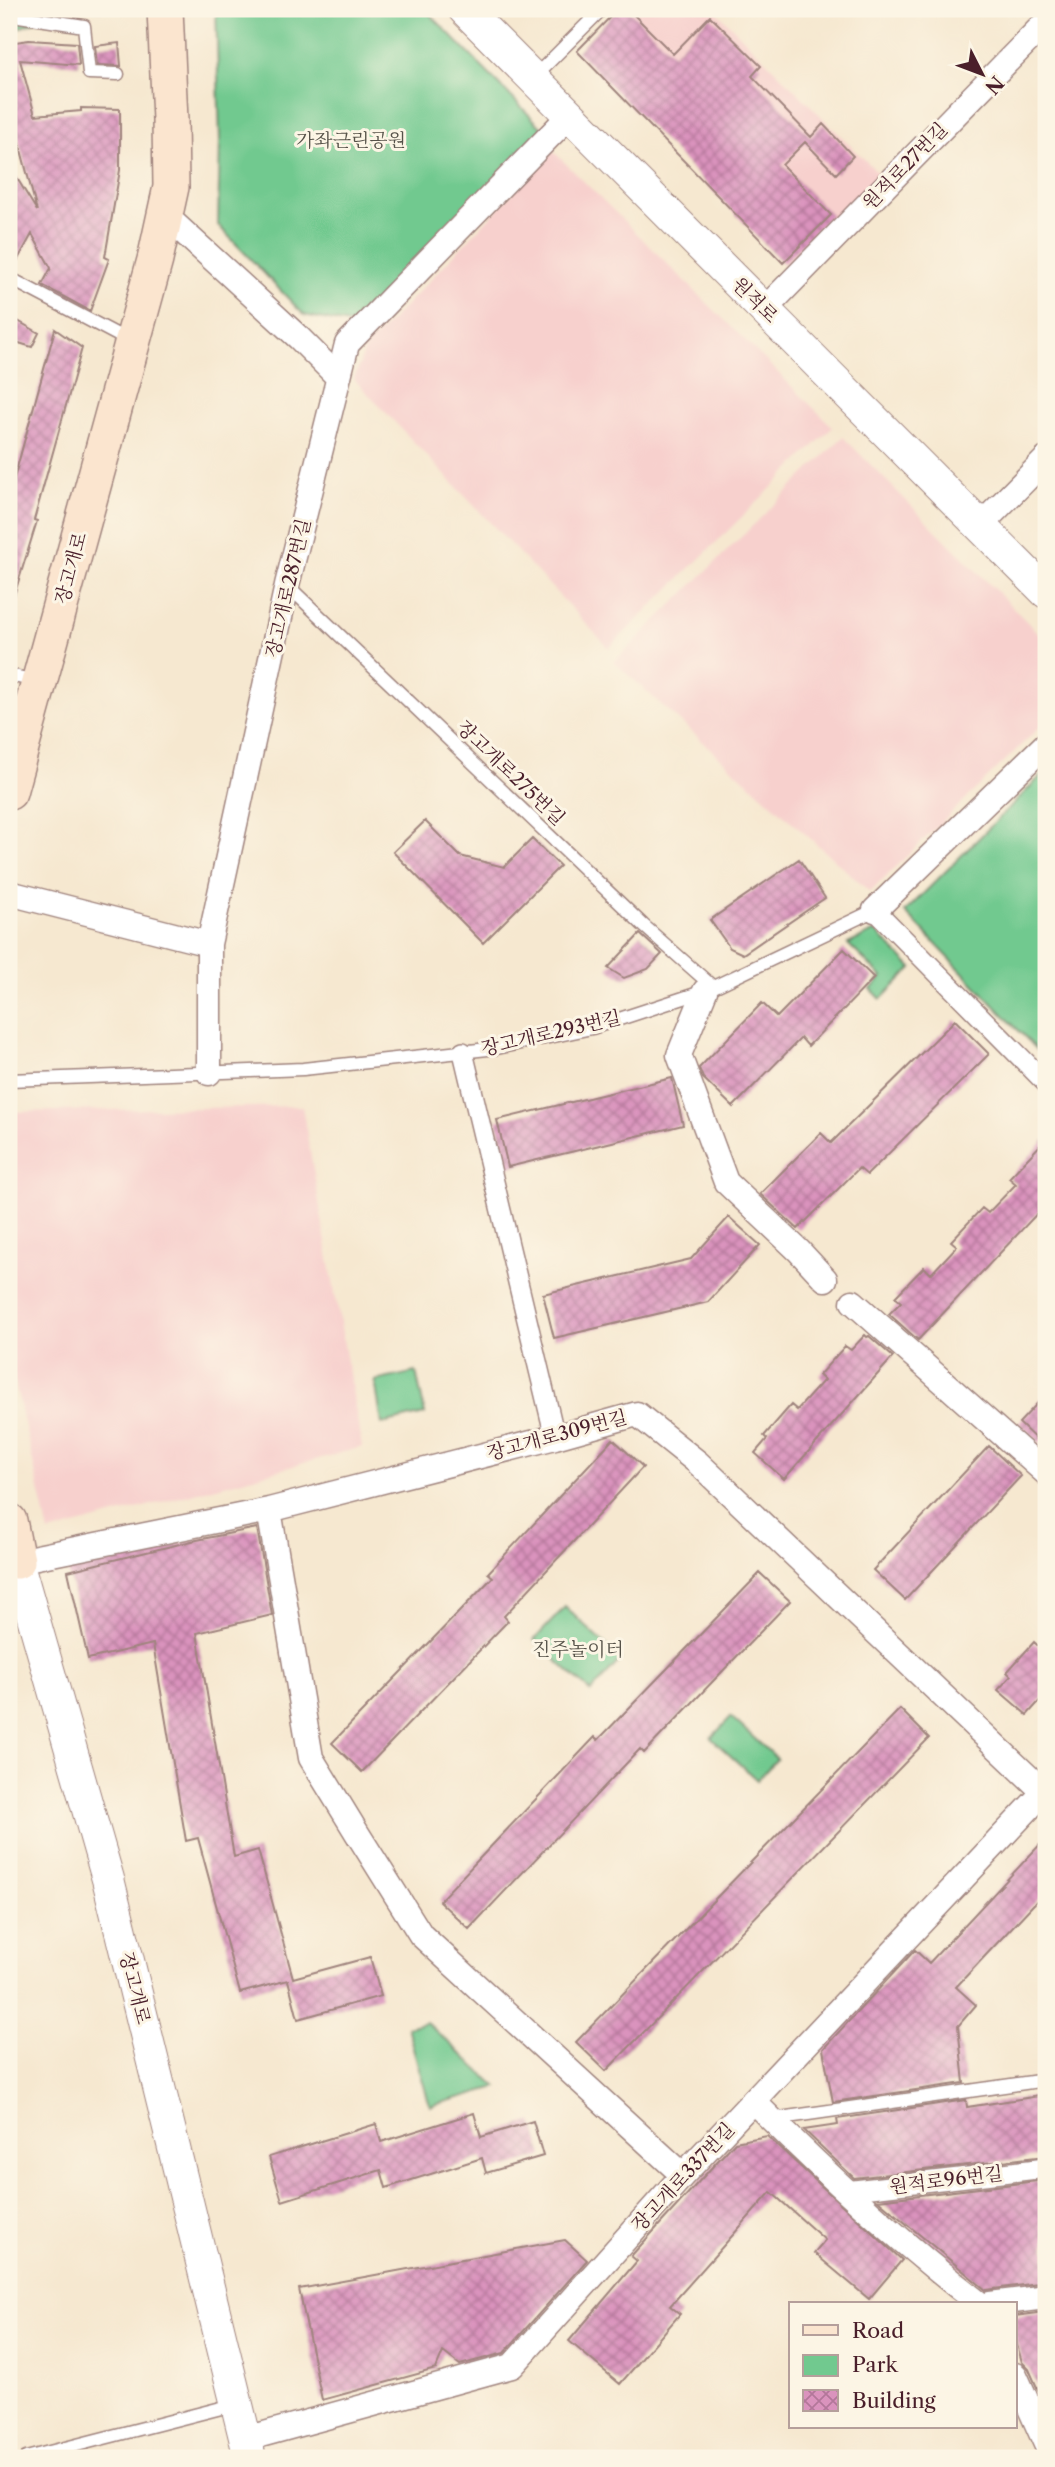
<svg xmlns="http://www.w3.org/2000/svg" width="1055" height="2467" font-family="'Libre Caslon Text','Noto Serif KR',serif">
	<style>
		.built { fill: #f7d0cd }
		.green { fill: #71c98f; stroke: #5e745d; stroke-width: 2 }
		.building { fill: url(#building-cross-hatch) }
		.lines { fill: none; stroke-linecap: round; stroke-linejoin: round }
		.service-casing { stroke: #a0847e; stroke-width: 15 }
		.pedestrian-casing { stroke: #a0847e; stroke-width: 22 }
		.minor-casing { stroke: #a0847e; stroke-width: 27 }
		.tertiary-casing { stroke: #a0847e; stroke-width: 34 }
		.secondary-casing { stroke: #a0847e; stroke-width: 38 }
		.service { stroke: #fff; stroke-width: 12 }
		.pedestrian { stroke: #fff; stroke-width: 19 }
		.minor { stroke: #fff; stroke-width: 24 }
		.tertiary { stroke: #fff; stroke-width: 32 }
		.secondary { stroke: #fbe5cf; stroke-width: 35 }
		.labels { text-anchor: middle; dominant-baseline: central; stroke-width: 6; stroke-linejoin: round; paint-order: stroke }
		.park-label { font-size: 19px; fill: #565249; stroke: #fcf5e5 }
		.street-label { font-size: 19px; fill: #4a1f2b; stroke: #fcf5e5 }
	</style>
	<defs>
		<pattern id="building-cross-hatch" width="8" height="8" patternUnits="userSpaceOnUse" patternTransform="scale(1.75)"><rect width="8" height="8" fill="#da93bd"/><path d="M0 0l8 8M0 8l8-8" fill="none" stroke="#b3779a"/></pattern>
	</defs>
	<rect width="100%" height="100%" fill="#fcf5e5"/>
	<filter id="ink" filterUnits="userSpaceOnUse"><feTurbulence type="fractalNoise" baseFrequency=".0143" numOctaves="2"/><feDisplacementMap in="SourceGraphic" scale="14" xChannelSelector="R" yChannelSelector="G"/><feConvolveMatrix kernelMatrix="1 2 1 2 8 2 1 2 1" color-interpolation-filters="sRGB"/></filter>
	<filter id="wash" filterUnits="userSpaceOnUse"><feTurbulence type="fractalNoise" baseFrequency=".00686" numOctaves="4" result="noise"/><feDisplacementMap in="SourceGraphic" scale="28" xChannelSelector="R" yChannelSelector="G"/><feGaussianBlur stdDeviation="1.57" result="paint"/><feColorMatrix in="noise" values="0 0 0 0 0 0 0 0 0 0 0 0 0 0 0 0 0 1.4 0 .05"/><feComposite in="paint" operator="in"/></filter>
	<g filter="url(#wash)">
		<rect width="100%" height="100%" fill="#f6e8d0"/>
		<path class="built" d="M618 9H714L882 177 790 269 577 51Z
			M553 151 833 427 609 648 354 379 366 347Z
			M843 437 1046 641V721L870 892 614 662Z
			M302 1106 362 1447 49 1533 9 1356V1112Z"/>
		<path class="green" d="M9 9H67L9 32Z
			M216 9H425L544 130 353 325 304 315 218 225 220 141Z
			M1046 771V1059L905 912Z
			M875 931 912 968 881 999 871 989 882 977 848 944Z
			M416 1372 425 1414 382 1424 375 1381Z
			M565 1607 621 1659 591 1692 534 1640Z
			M731 1717 777 1759 757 1780 711 1738Z
			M426 2022 497 2087 430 2106 407 2027Z"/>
		<g id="blocks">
			<path class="building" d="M618 9H628L673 54 710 16 761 66 752 76 811 137 823 124 853 156 836 174 805 142 782 165 831 215 783 263 577 51Z
				M14 37 16 42 29 40 77 43 79 65 20 60 35 115 81 111V108L120 109V170L105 257 109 259 90 311 42 285 51 268 32 234 12 270 9 269V165L37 211 9 104V38Z
				M119 43 121 66 97 65 95 46Z
				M9 316 39 333 32 347 9 340Z
				M55 329 82 348 34 520 37 521 13 599 9 598V497Z
				M425 821 460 856 504 867 532 839 560 866 483 943 393 852Z
				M799 859 825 898 743 954 730 948 710 920Z
				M640 934 662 954 648 969 624 978 608 968Z
				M844 949 874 978 808 1046 801 1038 733 1107 703 1078 699 1068 762 1003 777 1017Z
				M955 1020 989 1054 867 1175 859 1168 798 1229 760 1194 821 1133 831 1143Z
				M672 1078 683 1125 508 1167 497 1120Z
				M1046 1139V1204L918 1340 889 1314 901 1302 895 1297 924 1267 931 1274 957 1246 951 1241 982 1208 988 1213 1016 1184 1009 1178Z
				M729 1217 760 1245 708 1302 554 1338 543 1294 691 1259Z
				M865 1335 867 1337 869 1336 893 1357 784 1479 755 1453 767 1439 764 1436 791 1405 797 1410 824 1380 819 1375 845 1346 851 1350Z
				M1046 1394V1449L1019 1423Z
				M613 1439 643 1467 504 1616 508 1621 362 1772 332 1743 493 1577 488 1573Z
				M989 1446 1021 1476 905 1600 873 1570Z
				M257 1528 272 1615 197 1633 234 1857 258 1850 293 1978 370 1957 381 1996 298 2019 288 1980 240 1993 198 1838 186 1841 153 1644 88 1659 68 1571 192 1541Z
				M760 1573 790 1601 644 1753 640 1749 469 1929 439 1901 595 1737 598 1740Z
				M1034 1642 1046 1653V1694L1027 1715 998 1690 1011 1676 1007 1672Z
				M900 1709 929 1738 606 2071 576 2042Z
				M1046 1838V1891L956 1987 976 2005 958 2026 964 2083 833 2102 823 2049 915 1950 929 1963Z
				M1046 2095V2156L854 2178 804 2130 838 2125 837 2119 966 2100 967 2107Z
				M474 2113 481 2137 533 2121 543 2156 486 2173 482 2158 386 2188 381 2170 282 2201 269 2157 376 2124 381 2142Z
				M767 2136 902 2260 869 2299 814 2253 825 2240 771 2192 670 2306 680 2314 620 2384 569 2341 637 2261 631 2256 735 2142Z
				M1046 2180V2282L986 2290 878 2200Z
				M565 2240 587 2260 504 2353 460 2365 443 2352 436 2369 322 2400 299 2289Z
				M1046 2312V2408L1029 2369 1022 2362 1015 2338V2316Z"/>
		</g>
	</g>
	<g filter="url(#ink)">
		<use href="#blocks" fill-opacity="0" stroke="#a0847e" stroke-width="2"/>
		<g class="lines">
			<defs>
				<path id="service" d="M19 16 84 26 89 73 118 74
					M533 78 602 9
					M9 278 129 341
					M287 585 643 925 712 986
					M9 675 36 681
					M9 1080 303 1069 497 1048 592 1028 705 991 875 910
					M773 2119 1046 2080
					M26 2458 237 2404"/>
				<path id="pedestrian" d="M875 910 1046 1083
					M463 1052 555 1437
					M845 2191 1046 2168"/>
				<path id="minor" d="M165 215 299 338 338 377
					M764 310 1046 22
					M980 526 1046 459
					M9 893 209 944
					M875 910 1046 744
					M705 991 679 1055 726 1182 799 1251 825 1279
					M209 1073V944L287 585 347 344 570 115
					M853 1302 1046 1473
					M269 1510 311 1758 357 1833 421 1935 683 2175
					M17 1561 269 1510 555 1437 637 1414 697 1462 1044 1792
					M753 2101C825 2173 899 2242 980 2304
					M990 2304 1046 2297
					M1015 2375 1046 2444
					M246 2439 512 2366 683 2175 1046 1790"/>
				<path id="tertiary" d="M464 9 1046 592
					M9 1563 17 1561 108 1879 250 2458"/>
				<path id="secondary" d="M9 792 155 260 171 187 170 120 165 9
					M9 1521 17 1561"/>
			</defs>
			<use href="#service" class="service-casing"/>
			<use href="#pedestrian" class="pedestrian-casing"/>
			<use href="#minor" class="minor-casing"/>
			<use href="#tertiary" class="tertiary-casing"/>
			<use href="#secondary" class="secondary-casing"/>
			<use href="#service" class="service"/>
			<use href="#pedestrian" class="pedestrian"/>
			<use href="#minor" class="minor"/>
			<use href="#tertiary" class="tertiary"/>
			<use href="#secondary" class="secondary"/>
		</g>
	</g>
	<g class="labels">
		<g class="park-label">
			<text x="351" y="140">가좌근린공원</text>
			<text x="578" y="1649">진주놀이터</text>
		</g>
		<g class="street-label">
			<text transform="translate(905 166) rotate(-46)">원적로27번길</text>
			<text transform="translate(755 300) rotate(45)">원적로</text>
			<text transform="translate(71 568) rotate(-75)">장고개로</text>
			<text transform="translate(288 588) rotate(-77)">장고개로287번길</text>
			<text transform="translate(511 773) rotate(44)">장고개로275번길</text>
			<text transform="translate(551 1033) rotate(-13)">장고개로293번길</text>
			<text transform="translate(557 1435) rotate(-15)">장고개로309번길</text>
			<text transform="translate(135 1988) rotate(76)">장고개로</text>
			<text transform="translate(683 2177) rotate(-47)">장고개로337번길</text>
			<text transform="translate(946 2180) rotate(-7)">원적로96번길</text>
		</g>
	</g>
	<rect width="1055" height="2467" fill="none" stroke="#fcf5e5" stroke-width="35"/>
	<rect x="789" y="2302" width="228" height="126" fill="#fcf5e5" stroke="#b59f9b" stroke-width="2"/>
	<rect x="803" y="2325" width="35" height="10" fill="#fbe5cf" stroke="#b59f9b" stroke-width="2"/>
	<text x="852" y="2338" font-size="21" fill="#4a1f2b">Road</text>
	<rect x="803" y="2355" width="35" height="21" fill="#71c98f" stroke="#b59f9b" stroke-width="2"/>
	<text x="852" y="2372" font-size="21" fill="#4a1f2b">Park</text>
	<rect x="803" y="2390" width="35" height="21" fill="url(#building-cross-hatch)" stroke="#b59f9b" stroke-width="2"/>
	<text x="852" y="2408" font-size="21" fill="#4a1f2b">Building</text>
	<g transform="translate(982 74) rotate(132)" stroke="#fcf5e5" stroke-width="5" paint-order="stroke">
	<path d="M0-5L12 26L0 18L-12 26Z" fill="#4a1f2b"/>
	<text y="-10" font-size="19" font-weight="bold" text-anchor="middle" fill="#4a1f2b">N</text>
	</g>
</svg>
